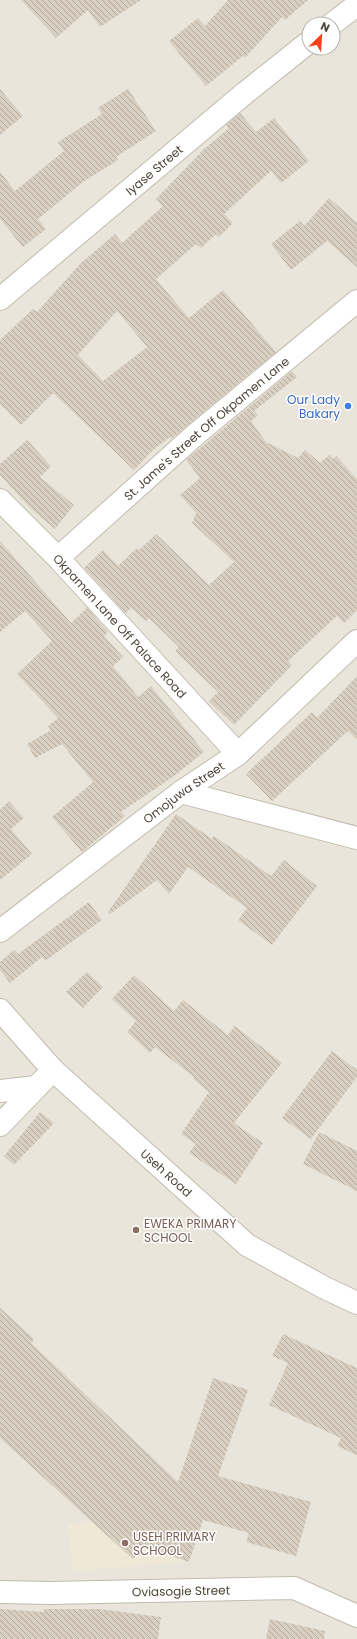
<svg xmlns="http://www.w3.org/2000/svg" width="357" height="1639" font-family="Poppins,sans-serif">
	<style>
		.residential { fill: #eae5da; fill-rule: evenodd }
		.education { fill: #efe8d6 }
		.building { fill: url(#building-back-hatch); fill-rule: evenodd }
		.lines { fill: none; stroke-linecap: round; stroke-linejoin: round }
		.minor-casing { stroke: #c2bbae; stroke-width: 24 }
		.minor { stroke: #fff; stroke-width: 22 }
		.shop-dot { fill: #3f7fe0; stroke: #fff; stroke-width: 1.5 }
		.education-dot { fill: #8d6e63; stroke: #fff; stroke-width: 1.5 }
		.labels { text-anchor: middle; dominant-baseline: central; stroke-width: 3; stroke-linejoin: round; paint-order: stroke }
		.street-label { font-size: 12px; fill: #4b4439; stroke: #fff }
		.shop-label { font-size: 12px; fill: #366cbe; stroke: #fff; text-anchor: end }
		.education-label { font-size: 12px; fill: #785e54; stroke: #fff; text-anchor: start }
	</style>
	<defs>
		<pattern id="building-back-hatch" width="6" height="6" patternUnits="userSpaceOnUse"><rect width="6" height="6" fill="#d8cfc1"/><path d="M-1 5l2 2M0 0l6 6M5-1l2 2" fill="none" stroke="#b1aa9e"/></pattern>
	</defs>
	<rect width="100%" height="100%" fill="#f6f3ec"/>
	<path class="residential" d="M0 0H357V1639H0ZM309 24H333V48H309Z"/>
	<path class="education" d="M177 1515 181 1562 73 1571 68 1524Z"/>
	<path class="building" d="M21 0H141L100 27 88 10 56 38Z
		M228 0H308L285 20 282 17 245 58 243 56 206 86 169 41 198 18 205 26Z
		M0 89 23 116 0 135Z
		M128 89 156 131 116 157 118 160 83 182 38 219 46 229 23 247 0 219V172L15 191 64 151 58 142 102 114 98 108Z
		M240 113 256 132 274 118 309 161 281 183 271 171 224 214 233 223 219 237 216 234 201 248 196 244 156 279 189 318 223 290 276 352 171 439 170 437 153 450 134 470 53 393 21 425 0 404V340L33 309 37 312 81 263 115 234 122 243 163 206 156 199 203 150 229 128 226 125ZM117 311 147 347 103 381 78 355Z
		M329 198 357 223V267L327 241 291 270 271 244 300 221 304 226Z
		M292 371 297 377 254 411 258 415 251 421 266 442 298 458 305 450 320 463 329 455 333 459 336 456 357 479V610L344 623 337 616 288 661 292 665 234 725 209 701 218 692 175 651 179 647 149 618 146 621 131 608 126 613 84 568 103 550 118 566 137 548 139 550 156 534 209 585 234 562 192 523 196 513 180 495 200 478 186 460Z
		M27 440 51 466 40 477 74 505 55 529 31 509 0 475V464Z
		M0 541 71 623 87 608 108 632 104 636 123 657 113 666 138 697 151 686 204 752 174 776 121 812 125 816 82 852 52 817 93 782 62 744 35 758 27 744 51 730 48 726 58 718 17 674 52 641 25 611 0 632Z
		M357 676V740L348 731 272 801 246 774 312 712 317 718Z
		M9 801 24 818 11 829 32 854 0 880V810Z
		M176 814 212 839 214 836 271 876 284 860 317 886 272 945 238 920 247 908 188 867 169 894 157 880 110 914 108 912Z
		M89 902 102 920 45 961 42 957 10 983 0 970V962L14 950 18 954Z
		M87 972 103 987 83 1008 66 992Z
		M134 975 174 1011 183 1000 228 1035 235 1026 282 1063 234 1123 263 1143 236 1184 189 1153 196 1144 181 1134 209 1092 193 1079 194 1077 155 1047 150 1053 127 1032 136 1021 112 999Z
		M332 1051 357 1070V1077L311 1139 282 1118Z
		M40 1112 54 1123 14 1165 4 1156Z
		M319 1132 357 1151V1191L303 1164Z
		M0 1308 34 1339 31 1343 178 1482 213 1378 248 1390 218 1476 311 1502 296 1556 246 1542 249 1533 203 1520 189 1562 144 1546 133 1559 0 1438Z
		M283 1334 357 1368V1455L337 1446 341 1438 269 1405 288 1363 272 1356Z
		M0 1609 44 1612V1609H99L161 1617 158 1639H0Z
		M270 1619 325 1631 324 1639H266Z"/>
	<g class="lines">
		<defs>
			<g id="minor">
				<path d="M332 24 357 5"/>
				<path id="s1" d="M0 299 245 93 309 42"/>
				<path id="s2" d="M0 500 58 558 238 754"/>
				<path id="s3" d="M58 558 195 435 357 301"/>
				<path d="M181 792 357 838"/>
				<path id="s4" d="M0 931 181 792 238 754 357 641"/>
				<path id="s5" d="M0 1010 53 1070 247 1245 325 1288 357 1303"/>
				<path d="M0 1091 36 1087"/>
				<path d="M0 1125 53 1070"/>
				<path id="s6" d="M0 1592 51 1593 294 1588 357 1616"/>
			</g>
		</defs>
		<use href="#minor" class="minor-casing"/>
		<use href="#minor" class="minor"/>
	</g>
	<circle class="shop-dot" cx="348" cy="406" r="4"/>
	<g class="education-dot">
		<circle cx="136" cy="1230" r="4"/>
		<circle cx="125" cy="1543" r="4"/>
	</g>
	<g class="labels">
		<g class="street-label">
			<text stroke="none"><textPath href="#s1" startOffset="201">Iyase Street</textPath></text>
			<text stroke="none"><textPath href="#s3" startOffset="197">St. Jame's Street Off Okpamen Lane</textPath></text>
			<text stroke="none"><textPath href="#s2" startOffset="174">Okpamen Lane Off Palace Road</textPath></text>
			<text stroke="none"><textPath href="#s4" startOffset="230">Omojuwa Street</textPath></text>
			<text stroke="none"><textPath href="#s5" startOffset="233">Useh Road</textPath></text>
			<text stroke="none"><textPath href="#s6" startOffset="181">Oviasogie Street</textPath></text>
		</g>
		<g class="shop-label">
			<text x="340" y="399">Our Lady<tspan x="340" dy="14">Bakary</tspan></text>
		</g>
		<g class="education-label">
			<text x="144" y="1223">EWEKA PRIMARY<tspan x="144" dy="14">SCHOOL</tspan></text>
			<text x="133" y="1536">USEH PRIMARY<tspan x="133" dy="14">SCHOOL</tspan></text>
		</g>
	</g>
	<g transform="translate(321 36) rotate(25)"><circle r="19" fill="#ffffff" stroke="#b7b4b0"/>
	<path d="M0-3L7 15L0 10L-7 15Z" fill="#fc3f1d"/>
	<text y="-6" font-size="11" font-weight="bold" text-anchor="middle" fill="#4b4439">N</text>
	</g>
</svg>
